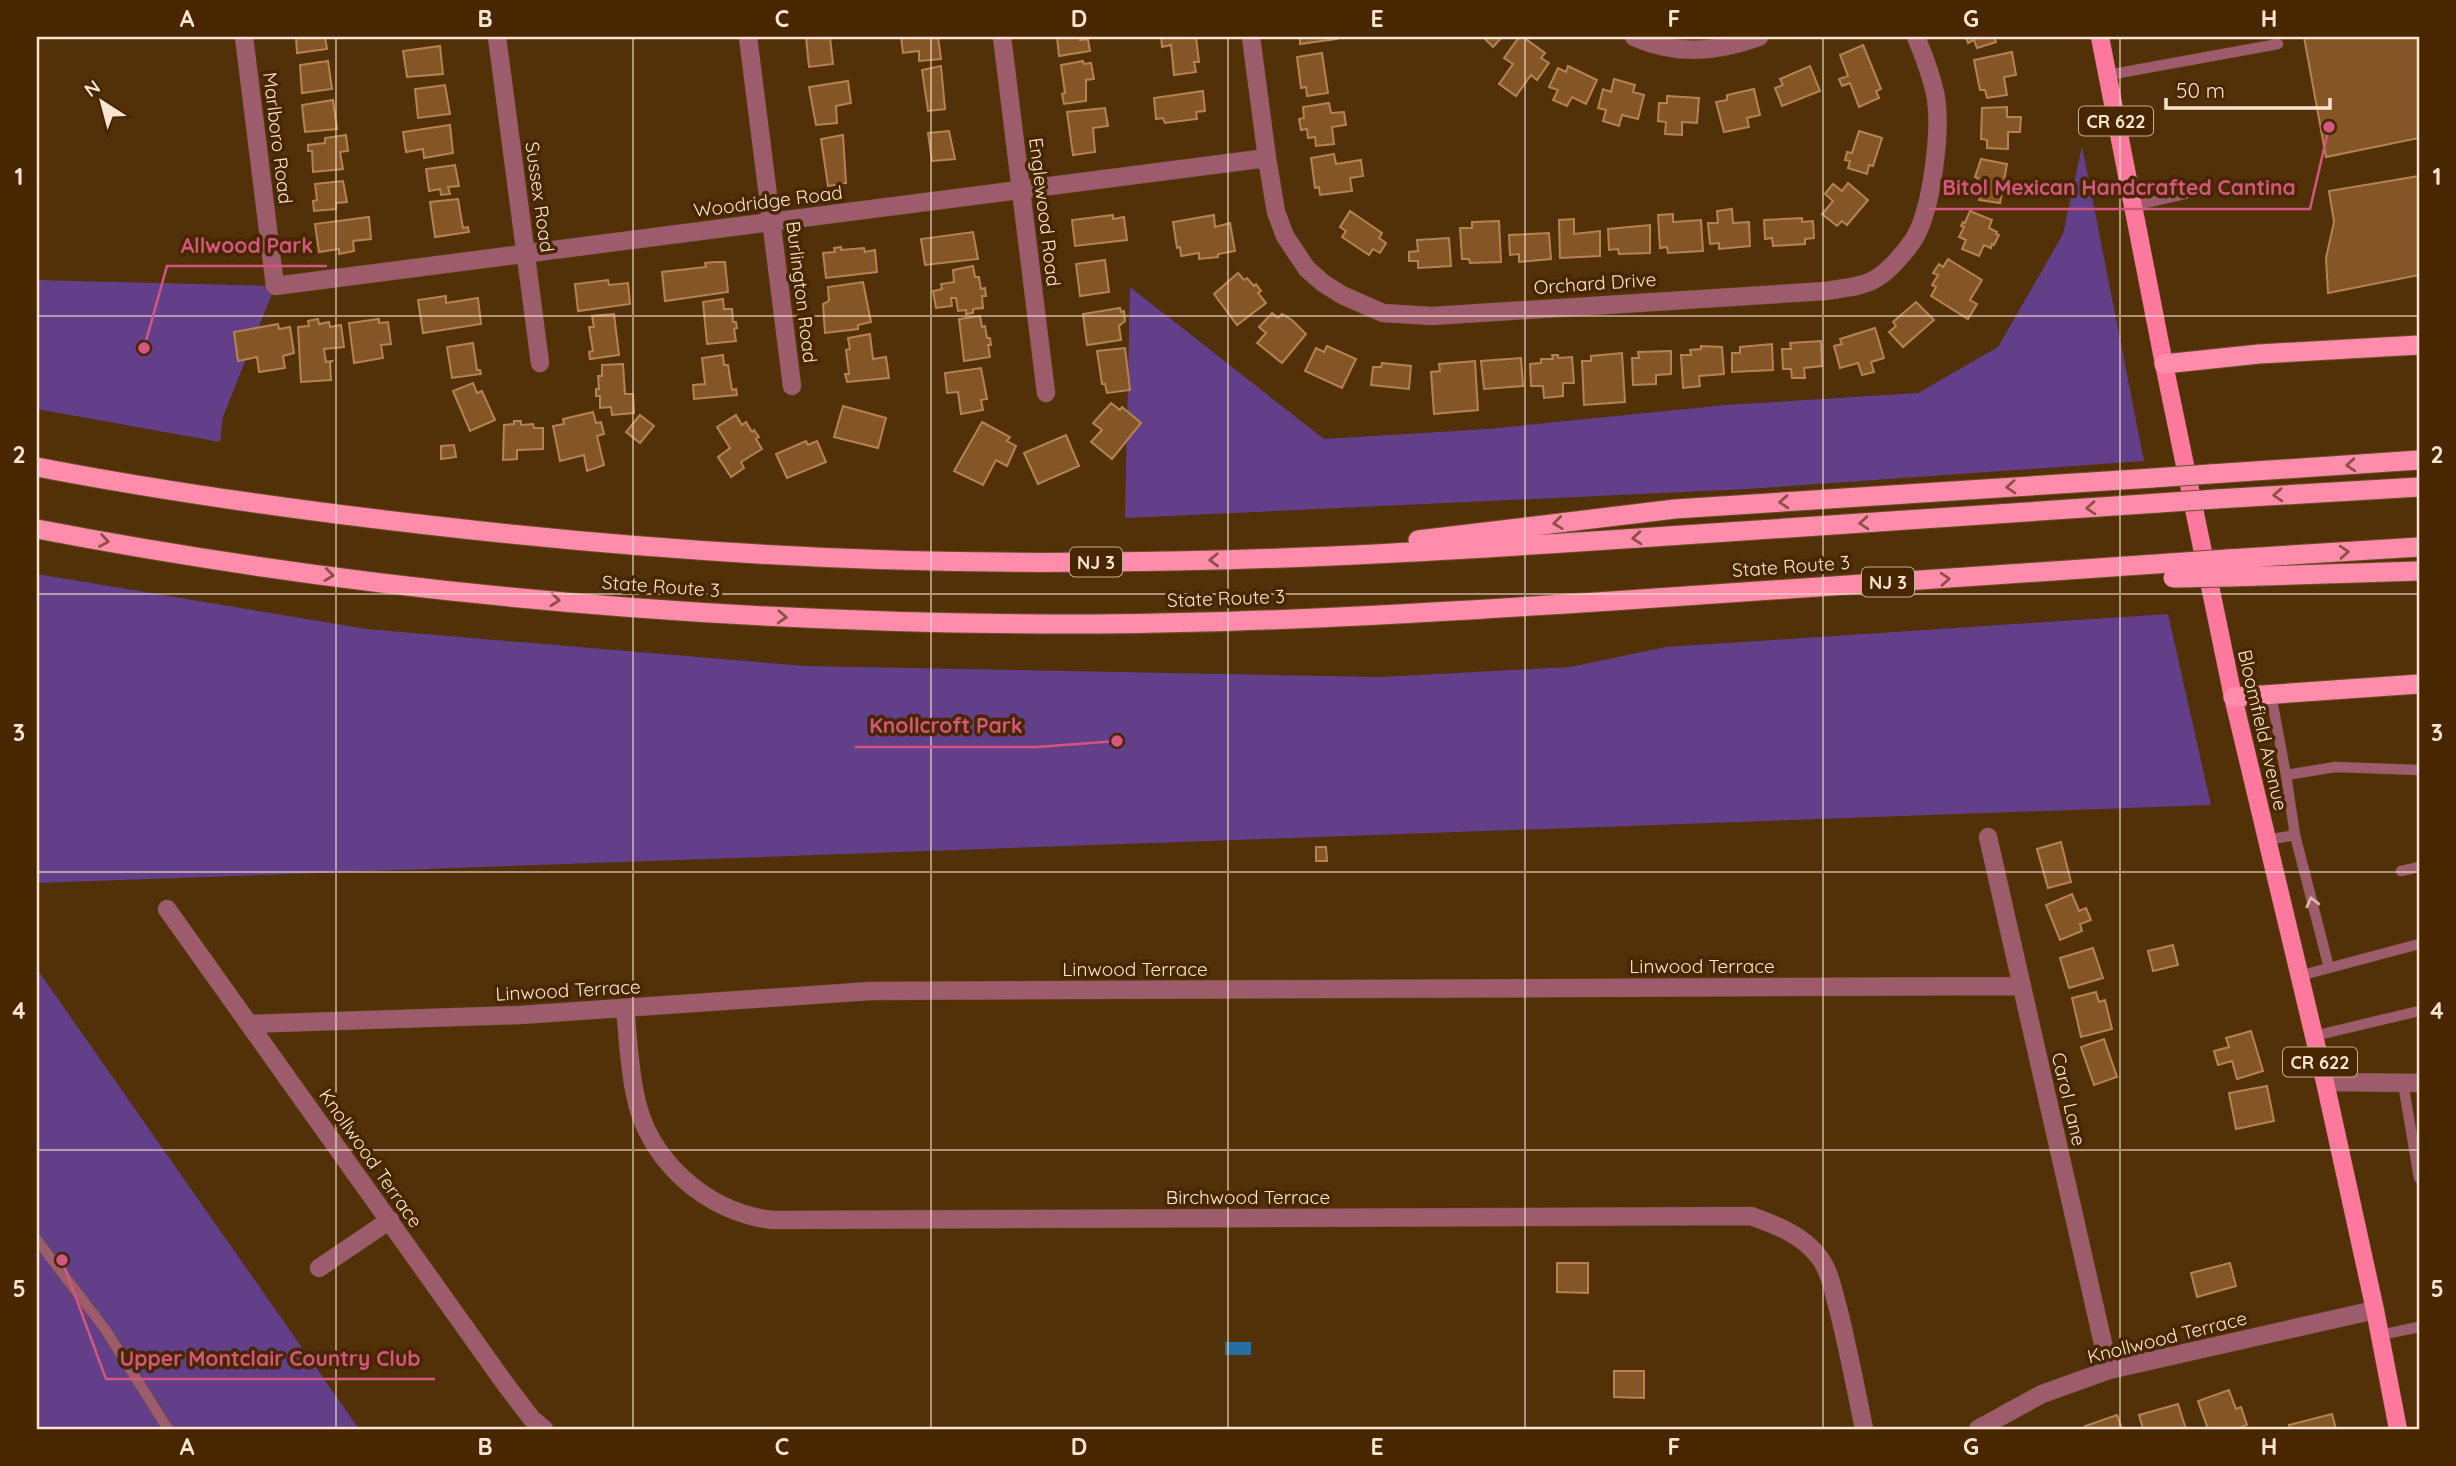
<svg xmlns="http://www.w3.org/2000/svg" width="2456" height="1466" font-family="Quicksand,sans-serif">
	<style>
		.green { fill: #623f88 }
		.water { fill: #266da1 }
		.building { fill: #855625; stroke: #b58353; stroke-width: 2 }
		.lines { fill: none; stroke-linecap: round; stroke-linejoin: round }
		.service-casing { stroke: #6d4d28; stroke-width: 11 }
		.minor-casing { stroke: #6d4d28; stroke-width: 19 }
		.primary-casing { stroke: #6d4d28; stroke-width: 19 }
		.trunk-casing { stroke: #6d4d28; stroke-width: 21 }
		.service { stroke: #9d5c6c; stroke-width: 10 }
		.minor { stroke: #9d5c6c; stroke-width: 18 }
		.primary { stroke: #fd789d; stroke-width: 18 }
		.trunk { stroke: #fe8caa; stroke-width: 19 }
		.trunk-bridge-casing { stroke: #6d4d28; stroke-width: 21; stroke-linecap: butt }
		.trunk-bridge { stroke: #fe8caa; stroke-width: 19 }
		.oneway { stroke: #904f44 }
		.oneway2 { stroke: #dab5ae }
		.grid { fill: none; stroke: #fbe5d2; stroke-width: 2; stroke-opacity: 0.55 }
		.labels { text-anchor: middle; dominant-baseline: central; stroke-width: 7; stroke-linejoin: round; paint-order: stroke }
		.shield { fill: #472600; stroke: #c5ac93; stroke-width: 2 }
		.shield-label { font-size: 18px; font-weight: bold; fill: #fbe5d2 }
		.street-label { font-size: 19px; fill: #fbe5d2; stroke: #472600 }
		.leader { fill: none; stroke: #d3567f; stroke-width: 2.5 }
		.callout-dot { fill: #d3567f; stroke: #472600; stroke-width: 2.5 }
		.callout-label { font-size: 21px; text-anchor: middle; font-weight: bold; fill: #d3567f; stroke: #472600; stroke-width: 7; stroke-linejoin: round; paint-order: stroke }
		.neatline { fill: none; stroke: #fbe5d2; stroke-width: 2.5 }
		.grid-label { font-size: 23px; text-anchor: middle; font-weight: bold; fill: #fbe5d2 }
	</style>
	<rect width="100%" height="100%" fill="#523008"/>
	<path class="green" d="M2082 146 2144 461 1747 489 1125 518 1130 287 1324 439 1488 429 1726 405 1918 393 1998 347 2063 234Z
		M37 280 275 286 223 417 220 442 37 409Z
		M37 574 366 629 805 666 1381 677 1570 667 1666 647 2168 614 2211 805 37 883Z
		M37 969 359 1429H37Z"/>
	<path class="water" d="M1225 1342H1251V1355H1225Z"/>
	<path class="building" d="M296 37H325L327 49 297 53Z
		M806 37H830L833 64 809 67Z
		M901 37H938L941 59 919 61V51L903 53Z
		M1057 37H1080V40L1088 39 1090 51 1059 56Z
		M1161 37H1196L1199 62H1194L1196 72 1174 75 1171 45 1162 47Z
		M1300 37H1337V39L1300 44Z
		M1483 37H1502L1493 47Z
		M1519 37H1523L1545 53 1541 58 1549 63 1537 80 1531 75 1516 96 1499 84 1513 64 1504 58Z
		M1966 37H1994L1996 42 1977 48 1974 40 1968 43Z
		M2304 37H2418L2419 138 2326 157Z
		M1863 45 1881 89 1876 91 1879 98 1859 107 1850 83 1842 86 1839 79 1848 76 1840 55Z
		M440 46 443 74 407 77 403 51Z
		M2012 52 2016 75 2004 77 2007 95 1987 98 1985 90H1980L1974 60Z
		M1322 53 1328 93 1307 96 1306 87 1301 88 1297 57Z
		M328 61 332 89 302 93 300 65Z
		M1083 61 1084 64 1091 63 1094 79 1086 80V101L1064 104 1062 94 1065 93 1061 65Z
		M941 66 945 109 928 111 922 70Z
		M1568 66 1597 80 1586 104 1572 97 1567 106 1553 100 1558 90 1549 87 1558 68 1566 72Z
		M1810 66 1820 91 1782 106 1775 88 1783 85 1780 79Z
		M1614 79 1635 85 1633 92 1644 95 1638 119 1622 115 1619 126 1603 121 1606 110 1598 108 1603 89 1611 92Z
		M848 81 851 103 836 106 837 123 816 125 809 87Z
		M445 85 450 114 418 118 415 89Z
		M1754 89 1760 115 1747 118 1749 127 1724 132 1716 102 1727 100V95Z
		M1203 91 1205 111 1196 112 1197 119 1165 123 1163 118 1156 119 1154 98Z
		M1667 96 1699 98 1697 123 1682 122V135L1665 134 1666 122 1658 121 1659 103H1667Z
		M333 100 337 129 305 132 302 105Z
		M1329 103 1331 113 1344 112 1346 125 1332 127 1334 144 1316 146 1315 137 1308 138 1307 129 1301 130 1299 119 1304 118 1303 107Z
		M2007 107V117H2021L2020 132H2008V149L1987 148V140L1981 139 1982 108Z
		M1105 108 1108 126 1093 128 1095 152 1073 155 1067 112Z
		M450 125 453 153 424 158 423 149 406 152 403 132Z
		M949 131 955 159 932 161 928 133Z
		M1859 131 1882 138 1873 166 1869 165 1867 174 1848 168 1850 161 1845 160 1847 152 1852 153Z
		M346 135 348 151 340 152 343 169 313 172 312 151H308V145L325 143V138Z
		M843 135 846 183 828 186 821 139Z
		M1334 154 1336 164 1361 160 1363 176 1350 178 1352 191 1320 195 1319 187 1315 188 1311 158Z
		M1981 159 2007 164 2000 203 1979 200 1981 191 1976 190 1978 178 1975 177Z
		M455 165 459 186 448 187 450 194 441 195 440 189 429 191 426 169Z
		M2419 176V275L2328 293 2326 258 2334 222 2329 191Z
		M343 181 347 202 336 203V209L314 211 313 201 317 200 315 184Z
		M1848 183 1868 200 1847 225 1842 221 1837 226 1822 214 1833 201 1825 194 1833 184 1842 191Z
		M458 199 463 228 468 227 469 232 435 237 430 202Z
		M1732 209 1733 223 1749 222 1750 246 1719 249V243L1710 244 1708 223H1718L1717 211Z
		M1350 211 1382 233 1379 238 1386 243 1380 253 1373 249 1369 255 1342 237 1346 231 1340 227Z
		M1970 211 1992 220 1989 228 1997 232 1996 234 1999 235 1994 245 1992 244 1991 248 1984 245 1979 256 1962 249 1966 240 1959 237 1964 227 1961 226 1963 222 1965 223Z
		M1673 214V222L1701 220 1703 251 1668 253 1667 247 1660 248 1658 215Z
		M1113 215V219L1124 217 1127 240 1075 246 1072 220Z
		M1214 215 1215 227 1230 223 1235 251 1218 254V257L1199 259V253L1181 256 1180 247 1177 248 1173 222Z
		M369 217 371 239 353 241 354 251 339 254V249L319 252 315 224Z
		M1802 218V222L1813 221 1814 238 1805 239V244L1773 246 1772 238 1765 239 1764 220Z
		M1574 219V234L1600 231V256L1560 258 1559 220Z
		M1499 221 1501 262 1470 263 1469 259H1462L1460 228H1472V222Z
		M1650 225V253L1619 254 1618 249 1609 250 1608 229Z
		M973 232 978 259 925 265 921 239Z
		M1549 233 1551 259 1519 262V254L1510 255 1509 235Z
		M1449 238 1451 266 1418 268V261H1409V252L1418 251 1417 240Z
		M841 247V250L864 248 865 252 875 250 877 272 826 278 823 253 835 252 834 248Z
		M1948 259 1982 280 1970 300 1977 304 1968 319 1931 296 1936 287 1932 285 1938 275 1933 273 1939 264 1943 267Z
		M1105 260 1109 292 1080 296 1076 264Z
		M715 262H725L728 292 665 301 662 272 706 267 705 263Z
		M973 266 975 277H979L981 289 985 288 986 296H982L983 308 973 309V313L966 314V310L958 311 956 298H951L952 306 936 308 933 291 942 289 941 284 954 282 953 270Z
		M1238 273 1244 280 1247 278 1254 286 1256 284 1261 291 1258 293 1266 303 1237 325 1214 294Z
		M608 280 609 285 628 283 630 304 578 311 575 284Z
		M863 282 871 322 858 325V329L825 333 823 304 829 301 828 287Z
		M446 296V303L478 298 481 324 423 333 418 300Z
		M723 299 724 309H732L733 322H736L737 328 734 329 736 341 707 344 703 302Z
		M1916 302 1934 320 1903 347 1889 332 1896 326 1893 322Z
		M1120 308 1121 312 1124 311 1125 321 1119 326 1121 340 1087 345 1083 314Z
		M1272 313 1278 318 1282 314 1292 320 1306 334 1282 363 1257 343 1266 333 1259 327Z
		M614 314 619 355 590 359 589 352 593 351 589 327H594L592 316Z
		M980 316 982 327 985 326 987 338H990L991 345H988L990 357 964 361 959 319Z
		M318 319 319 324 329 322 330 327 341 325 344 347 324 349 326 362 332 361 330 363 331 380 301 382 298 327 309 326 308 321Z
		M379 319V323L388 322 391 344 381 345 383 358 354 363 349 323Z
		M278 324 279 329 290 327 294 353 283 356 285 368 259 372 257 357 238 361 234 332Z
		M1875 328 1884 358 1871 362 1874 372 1862 375 1858 363 1840 368 1834 346 1842 344 1840 339Z
		M870 334 873 359 886 357 889 378 847 382 845 374H849L846 350 850 349 848 338Z
		M1821 341 1822 366 1804 368 1805 378H1792L1791 369H1783L1782 349H1791L1790 343Z
		M473 343 477 370H480L481 374 452 378 447 347Z
		M1772 344 1773 370 1732 372V353H1740V347Z
		M1327 346 1356 359 1342 388 1305 371 1316 348 1324 352Z
		M1701 346 1722 347 1724 374 1699 376 1700 386 1683 388 1681 355H1691L1690 350 1701 349Z
		M1125 348 1130 390 1107 393 1105 384H1102L1097 351Z
		M1671 351V374L1656 375V384L1633 385 1632 358H1639L1638 352Z
		M1622 353 1625 402 1584 405 1582 361H1591V356Z
		M723 355 724 365H728L732 390 736 389 737 395 694 399 693 385 705 384 702 358Z
		M1552 355H1558V358L1572 357 1574 383H1563V396L1544 398 1543 386H1531L1530 364 1541 363V359H1553Z
		M1521 358 1523 386 1484 389 1481 361Z
		M1475 361 1478 410 1434 414 1431 372 1440 371 1439 364Z
		M1382 363 1411 366 1409 389 1371 385 1373 367H1381Z
		M623 364 625 394H633L634 413 612 415 611 407 600 408V396H596V389H599L598 376H602V365Z
		M981 368 987 399 981 400 983 410 961 414 958 392 947 393 945 373Z
		M473 383 477 393 482 391 495 420 470 431 453 391Z
		M1111 403 1120 410 1122 407 1141 423 1112 459 1091 442 1102 430 1093 423Z
		M843 406 886 418 878 448 834 437Z
		M593 412 596 423 601 422 604 434 597 436 604 465 587 471 584 455 560 461 553 426 564 424 563 419Z
		M640 415 654 426 640 443 626 432Z
		M736 415 742 425 746 422 752 432 754 430 759 437 756 439 762 449 741 462 744 468 731 477 718 457 730 448 717 427Z
		M514 421H521V425L533 424 534 428H543V449L517 450V459L503 460 504 425 514 424Z
		M982 422 1010 437 1007 441 1016 446 1007 466 996 460 983 485 954 471Z
		M1066 435 1079 466 1038 484 1024 453Z
		M806 441 808 445 817 441 826 462 787 478 776 454Z
		M454 445 456 457 441 459V446Z
		M2061 842 2071 882 2048 888 2037 849Z
		M1316 847H1326L1327 861H1316Z
		M2072 894 2079 911 2086 908 2091 920 2080 924 2082 931 2060 940 2046 905Z
		M2173 945 2178 965 2153 971 2148 951Z
		M2093 948 2103 978 2069 988 2060 958Z
		M2096 992 2099 1002 2105 1000 2112 1029 2081 1037 2072 998Z
		M2251 1031 2263 1071 2237 1079 2232 1061 2218 1065 2214 1051 2229 1047 2226 1038Z
		M2104 1039 2117 1077 2094 1085 2081 1047Z
		M2267 1086 2274 1121 2236 1129 2229 1093Z
		M1557 1263H1588V1293L1557 1292Z
		M2230 1263 2236 1286 2197 1297 2191 1273Z
		M1614 1371H1644V1398L1614 1397Z
		M2229 1390 2236 1409 2241 1407 2247 1425 2236 1429H2208L2198 1401Z
		M2178 1404 2186 1429H2143L2139 1415Z
		M2332 1414 2336 1429H2290L2289 1425Z
		M2117 1415 2122 1429H2086L2085 1426Z"/>
	<g class="lines">
		<defs>
			<path id="service" d="M2108 75 2278 44
				M2133 206 2185 194
				M2271 695 2286 775 2295 835
				M2286 775 2335 767 2419 770
				M2267 840 2295 835 2329 968
				M2401 871 2419 867
				M2299 976 2419 944
				M2314 1036 2419 1011
				M2403 1083 2419 1178
				M37 1240 105 1329 168 1429
				M2380 1335 2419 1327"/>
			<path id="minor" d="M244 37 275 286 1267 158
				M497 37 540 363
				M748 37 792 386
				M1002 37 1046 393
				M1251 37 1267 158 1276 212 1285 236 1307 269 1323 283 1342 295 1383 313 1432 316 1826 291C1843 288 1863 287 1877 278 1890 270 1906 251 1914 239 1932 209 1941 133 1936 98 1932 77 1924 56 1916 37
				M1634 37C1677 56 1716 52 1759 37
				M1988 837 2109 1370
				M167 909 506 1385 532 1419 544 1429
				M625 1008C628 1036 629 1066 635 1094 647 1160 707 1213 773 1220L1751 1216C1776 1225 1803 1235 1819 1257 1830 1271 1833 1291 1838 1308 1848 1348 1856 1389 1864 1429
				M250 1024 520 1015 871 991 2022 986
				M2325 1082 2419 1083
				M319 1268 390 1220
				M1978 1429 2042 1394 2109 1370 2375 1310"/>
			<path id="primary" d="M2100 37 2164 364 2233 697 2325 1082 2375 1310 2398 1429"/>
			<path id="trunk" d="M2164 364 2259 354 2419 345
				M37 467C166 492 297 510 428 525 651 551 877 565 1101 562 1290 561 1479 549 1668 536 1831 525 1995 514 2159 503
				M2210 474 2419 460
				M2216 499 2419 487
				M37 529C385 596 742 625 1096 624 1268 623 1440 612 1612 601 1798 589 1984 576 2170 563
				M1418 540 1675 509 2153 478
				M2227 559 2419 547
				M2230 577 2419 571
				M2233 697 2419 684"/>
		</defs>
		<use href="#service" class="service-casing"/>
		<use href="#minor" class="minor-casing"/>
		<use href="#primary" class="primary-casing"/>
		<use href="#trunk" class="trunk-casing"/>
		<use href="#service" class="service"/>
		<use href="#minor" class="minor"/>
		<use href="#primary" class="primary"/>
		<use href="#trunk" class="trunk"/>
		<defs>
			<path id="trunk-bridge" d="M2153 478 2210 474
				M2159 503 2216 499
				M2170 563 2227 559
				M2173 578 2230 577"/>
		</defs>
		<use href="#trunk-bridge" class="trunk-bridge-casing"/>
		<use href="#trunk-bridge" class="trunk-bridge"/>
	</g>
	<defs><path id="oneway-chevron" d="M-2-3.5L2.5 0L-2 3.5" fill="none" stroke-width="1.6" stroke-linecap="round" stroke-linejoin="round" transform="scale(1.75)"/></defs>
	<g class="oneway">
		<use href="#oneway-chevron" transform="translate(2351 465) rotate(176)"/>
		<use href="#oneway-chevron" transform="translate(2011 487) rotate(176)"/>
		<use href="#oneway-chevron" transform="translate(2278 495) rotate(176)"/>
		<use href="#oneway-chevron" transform="translate(1784 502) rotate(176)"/>
		<use href="#oneway-chevron" transform="translate(2091 508) rotate(176)"/>
		<use href="#oneway-chevron" transform="translate(1558 523) rotate(173)"/>
		<use href="#oneway-chevron" transform="translate(1864 523) rotate(176)"/>
		<use href="#oneway-chevron" transform="translate(1637 538) rotate(176)"/>
		<use href="#oneway-chevron" transform="translate(104 541) rotate(10)"/>
		<use href="#oneway-chevron" transform="translate(2344 552) rotate(-4)"/>
		<use href="#oneway-chevron" transform="translate(1214 560) rotate(178)"/>
		<use href="#oneway-chevron" transform="translate(329 575) rotate(7)"/>
		<use href="#oneway-chevron" transform="translate(1945 579) rotate(-4)"/>
		<use href="#oneway-chevron" transform="translate(555 600) rotate(5)"/>
		<use href="#oneway-chevron" transform="translate(782 617) rotate(3)"/>
	</g>
	<use class="oneway2" href="#oneway-chevron" transform="translate(2312 902) rotate(-104)"/>
	<path class="grid" d="M336 37V1429M633 37V1429M931 37V1429M1228 37V1429M1525 37V1429M1823 37V1429M2120 37V1429M37 316H2419M37 594H2419M37 872H2419M37 1150H2419"/>
	<g class="labels">
		<g class="shield">
			<rect x="2079" y="106.5" width="74" height="29" rx="5"/>
			<rect x="1070" y="547.5" width="52" height="29" rx="5"/>
			<rect x="1862" y="567.5" width="52" height="29" rx="5"/>
			<rect x="2283" y="1047.5" width="74" height="29" rx="5"/>
		</g>
		<g class="shield-label">
			<text x="2116" y="121">CR 622</text>
			<text x="1096" y="562">NJ 3</text>
			<text x="1888" y="582">NJ 3</text>
			<text x="2320" y="1062">CR 622</text>
		</g>
		<g class="street-label">
			<text transform="translate(278 138) rotate(83)">Marlboro Road</text>
			<text transform="translate(540 197) rotate(82)">Sussex Road</text>
			<text transform="translate(768 201) rotate(-7)">Woodridge Road</text>
			<text transform="translate(1045 212) rotate(83)">Englewood Road</text>
			<text transform="translate(1595 283) rotate(-4)">Orchard Drive</text>
			<text transform="translate(802 292) rotate(83)">Burlington Road</text>
			<text transform="translate(1791 566) rotate(-4)">State Route 3</text>
			<text transform="translate(661 586) rotate(4)">State Route 3</text>
			<text transform="translate(1226 598) rotate(-2)">State Route 3</text>
			<text transform="translate(2263 730) rotate(77)">Bloomfield Avenue</text>
			<text x="1702" y="966">Linwood Terrace</text>
			<text x="1135" y="969">Linwood Terrace</text>
			<text transform="translate(568 990) rotate(-3)">Linwood Terrace</text>
			<text transform="translate(2069 1099) rotate(77)">Carol Lane</text>
			<text transform="translate(371 1158) rotate(55)">Knollwood Terrace</text>
			<text x="1248" y="1197">Birchwood Terrace</text>
			<text transform="translate(2167 1337) rotate(-14)">Knollwood Terrace</text>
		</g>
	</g>
	<path class="leader" d="M2329 127L2310 209H1929M144 348L167 266H327M1117 741L1037 747H855M62 1260L106 1379H435"/>
	<g class="callout-dot">
		<circle cx="2329" cy="127" r="7"/>
		<circle cx="144" cy="348" r="7"/>
		<circle cx="1117" cy="741" r="7"/>
		<circle cx="62" cy="1260" r="7"/>
	</g>
	<g class="callout-label">
		<text x="2119" y="195">Bitol Mexican Handcrafted Cantina</text>
		<text x="247" y="253">Allwood Park</text>
		<text x="946" y="733">Knollcroft Park</text>
		<text x="270" y="1366">Upper Montclair Country Club</text>
	</g>
	<rect width="2456" height="1466" fill="none" stroke="#472600" stroke-width="77"/>
	<g transform="translate(102 102) rotate(324)" stroke="#472600" stroke-width="5" paint-order="stroke">
	<path d="M0-5L12 26L0 18L-12 26Z" fill="#fbe5d2"/>
	<text y="-10" font-size="19" font-weight="bold" text-anchor="middle" fill="#fbe5d2">N</text>
	</g>
	<path d="M2166 98v10h164v-10" fill="none" stroke="#fbe5d2" stroke-width="3.5"/>
	<text x="2176" y="98" font-size="21" fill="#fbe5d2" stroke="#472600" stroke-width="5" paint-order="stroke">50 m</text>
	<rect x="38" y="38" width="2380" height="1390" class="neatline"/>
	<g class="grid-label">
		<text x="187" y="27">A</text>
		<text x="485" y="27">B</text>
		<text x="782" y="27">C</text>
		<text x="1079" y="27">D</text>
		<text x="1377" y="27">E</text>
		<text x="1674" y="27">F</text>
		<text x="1971" y="27">G</text>
		<text x="2269" y="27">H</text>
		<text x="19" y="185">1</text>
		<text x="2437" y="185">1</text>
		<text x="19" y="463">2</text>
		<text x="2437" y="463">2</text>
		<text x="19" y="741">3</text>
		<text x="2437" y="741">3</text>
		<text x="19" y="1019">4</text>
		<text x="2437" y="1019">4</text>
		<text x="19" y="1297">5</text>
		<text x="2437" y="1297">5</text>
		<text x="187" y="1455">A</text>
		<text x="485" y="1455">B</text>
		<text x="782" y="1455">C</text>
		<text x="1079" y="1455">D</text>
		<text x="1377" y="1455">E</text>
		<text x="1674" y="1455">F</text>
		<text x="1971" y="1455">G</text>
		<text x="2269" y="1455">H</text>
	</g>
</svg>
